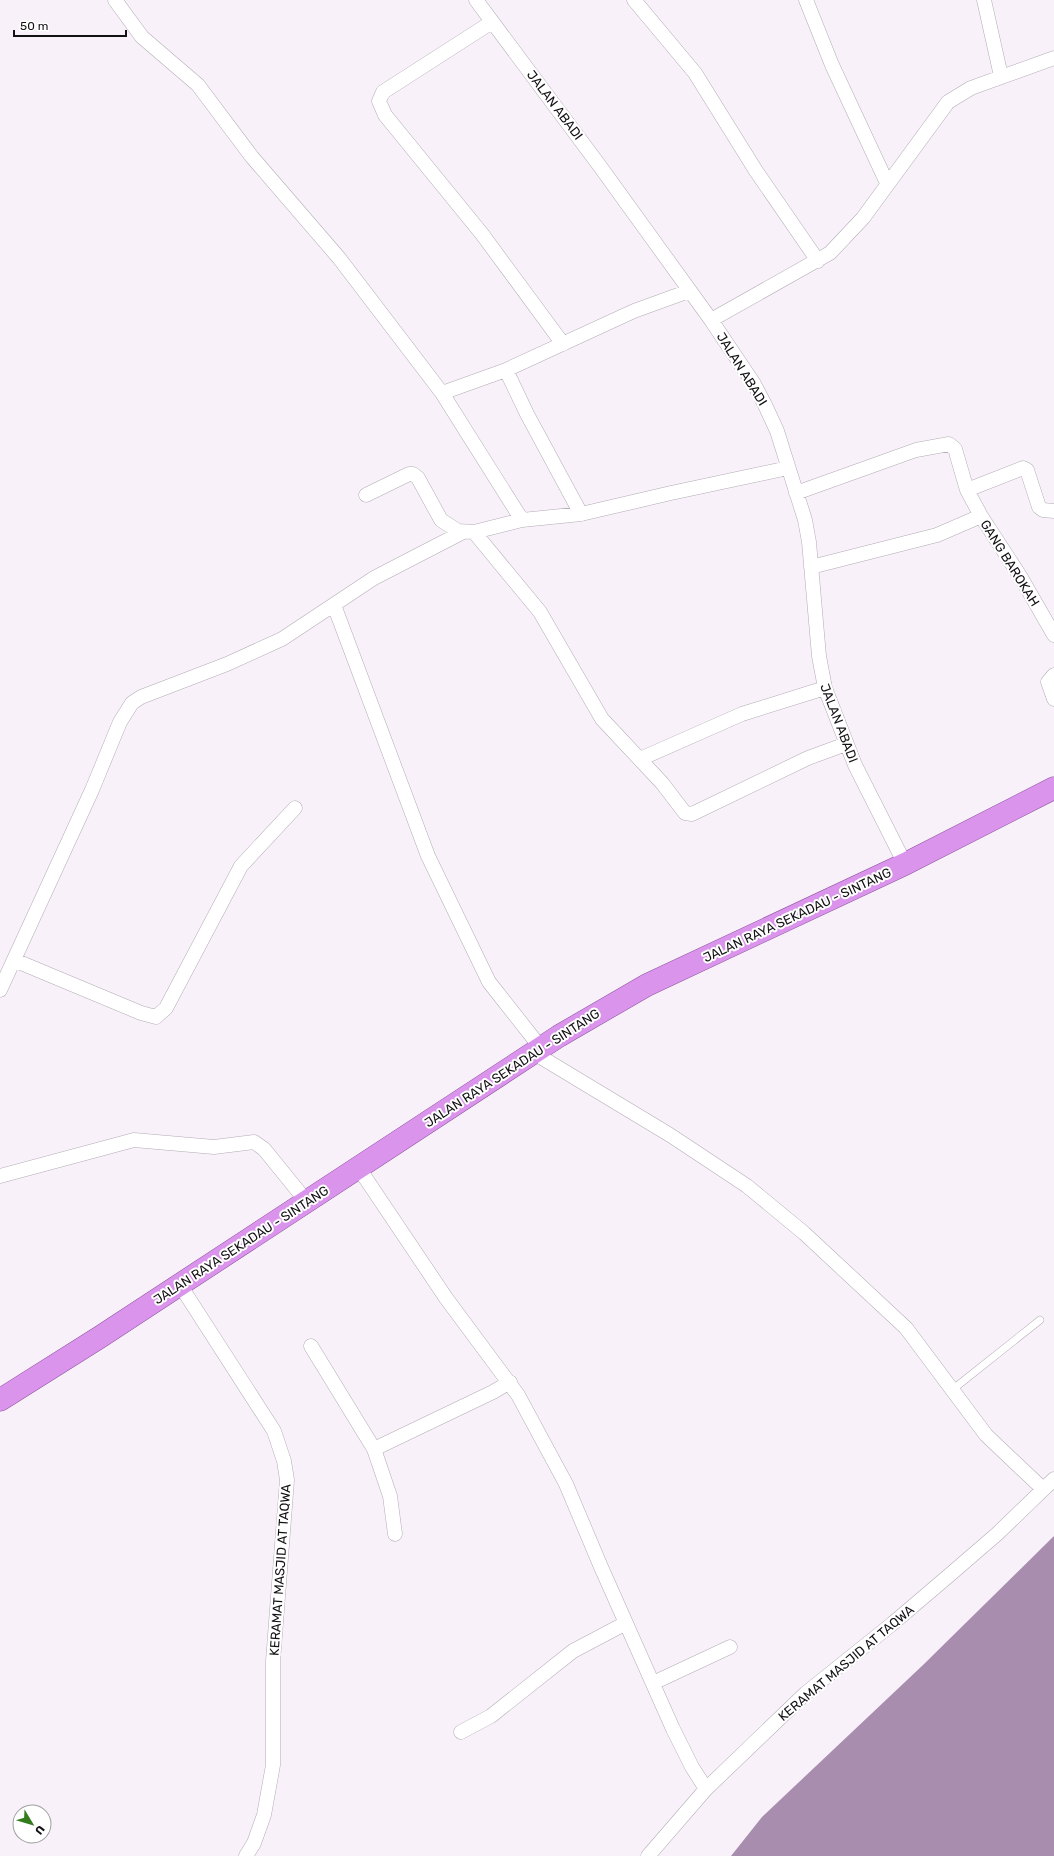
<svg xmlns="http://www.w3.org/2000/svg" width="1054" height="1856" font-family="Rubik,sans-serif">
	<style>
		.water { fill: #a88dae }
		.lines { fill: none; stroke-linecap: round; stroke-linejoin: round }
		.service-casing { stroke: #b3acb4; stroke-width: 8 }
		.minor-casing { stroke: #b3acb4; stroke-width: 15 }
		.trunk-casing { stroke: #8e559d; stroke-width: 23 }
		.service { stroke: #fff; stroke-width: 7 }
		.minor { stroke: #fff; stroke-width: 14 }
		.trunk { stroke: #da94ec; stroke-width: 22 }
		.labels { text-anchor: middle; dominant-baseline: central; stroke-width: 4; stroke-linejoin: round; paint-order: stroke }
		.street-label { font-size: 13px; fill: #131114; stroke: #fff }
	</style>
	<rect width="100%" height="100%" fill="#f8f1fa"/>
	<path class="water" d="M1054 1536V1856H731L762 1817 923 1665Z"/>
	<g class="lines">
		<defs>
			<path id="service" d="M952 1390 1040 1320"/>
			<path id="minor" d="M115 0 142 37 198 85 252 157 339 258 442 393 522 520
				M476 0 599 165 711 320 754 384 765 405 777 431 805 520 809 542 819 656 825 688 855 765 905 864
				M634 0 695 73 756 171 818 261
				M806 0 832 65 887 183
				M984 0 1001 76
				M492 22 383 92 379 101 385 115 482 234 563 344
				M711 320 830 253 863 218 948 102 971 88 1054 58
				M506 370 527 414 581 514
				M442 393 506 370 634 311 689 291
				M967 490 981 516 1020 576 1054 635
				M796 493 916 450 949 444 955 449 967 490 1023 468 1027 470 1039 507 1043 510 1054 511
				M366 495 409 474H413L418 478 441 520 458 531 474 532 522 520 581 514 671 493 788 468
				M474 532 540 612 602 719 662 783 685 813 692 814 808 758 846 744
				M811 567 937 535 981 516
				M334 605 428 856 489 982 541 1048
				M1054 675 1048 682 1054 699
				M640 759 742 714 825 688
				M14 960 141 1013 156 1017 166 1008 241 866 295 808
				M0 990 92 790 120 722 132 703 141 697 227 664 282 639 374 578 463 532
				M534 1053 670 1135 747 1186 804 1233 906 1328 986 1435 1043 1489
				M358 1167 446 1298 518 1395 566 1484 601 1567 673 1729 692 1767 706 1789
				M0 1176 134 1140 214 1147 254 1142 264 1149 307 1202
				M180 1285 274 1431 284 1461 287 1480 273 1661V1765L264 1815 254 1843 246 1856
				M311 1346 374 1449 390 1496 395 1534
				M374 1449 493 1392 510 1382
				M653 1683 730 1647
				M461 1732 491 1716 573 1651 626 1623
				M648 1856 706 1789 806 1693 892 1624 953 1572 997 1534 1054 1479"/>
			<path id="trunk" d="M0 1400 100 1337 559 1036 647 985 905 864 1054 788"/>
		</defs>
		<use href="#service" class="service-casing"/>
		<use href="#minor" class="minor-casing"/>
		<use href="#trunk" class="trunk-casing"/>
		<use href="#service" class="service"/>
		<use href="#minor" class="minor"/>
		<use href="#trunk" class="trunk"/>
	</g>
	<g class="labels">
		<g class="street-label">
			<text transform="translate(555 105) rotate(53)">JALAN ABADI</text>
			<text transform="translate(742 369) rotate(58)">JALAN ABADI</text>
			<text transform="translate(1010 563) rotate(58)">GANG BAROKAH</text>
			<text transform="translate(839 723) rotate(69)">JALAN ABADI</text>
			<text transform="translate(797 915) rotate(-25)">JALAN RAYA SEKADAU - SINTANG</text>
			<text transform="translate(512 1068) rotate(-33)">JALAN RAYA SEKADAU - SINTANG</text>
			<text transform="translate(241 1245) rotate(-33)">JALAN RAYA SEKADAU - SINTANG</text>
			<text transform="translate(280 1570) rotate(-86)">KERAMAT MASJID AT TAQWA</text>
			<text transform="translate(846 1663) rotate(-40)">KERAMAT MASJID AT TAQWA</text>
		</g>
	</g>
	<g transform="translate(32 1824) rotate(128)"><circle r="19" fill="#ffffff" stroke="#a1a0a1"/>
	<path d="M0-3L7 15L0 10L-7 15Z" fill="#347b1e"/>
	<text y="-6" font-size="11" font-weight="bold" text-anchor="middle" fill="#131114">U</text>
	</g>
	<path d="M14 30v6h112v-6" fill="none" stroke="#131114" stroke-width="2"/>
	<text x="20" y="30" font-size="12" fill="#131114" stroke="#ffffff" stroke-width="3" paint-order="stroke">50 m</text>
</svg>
